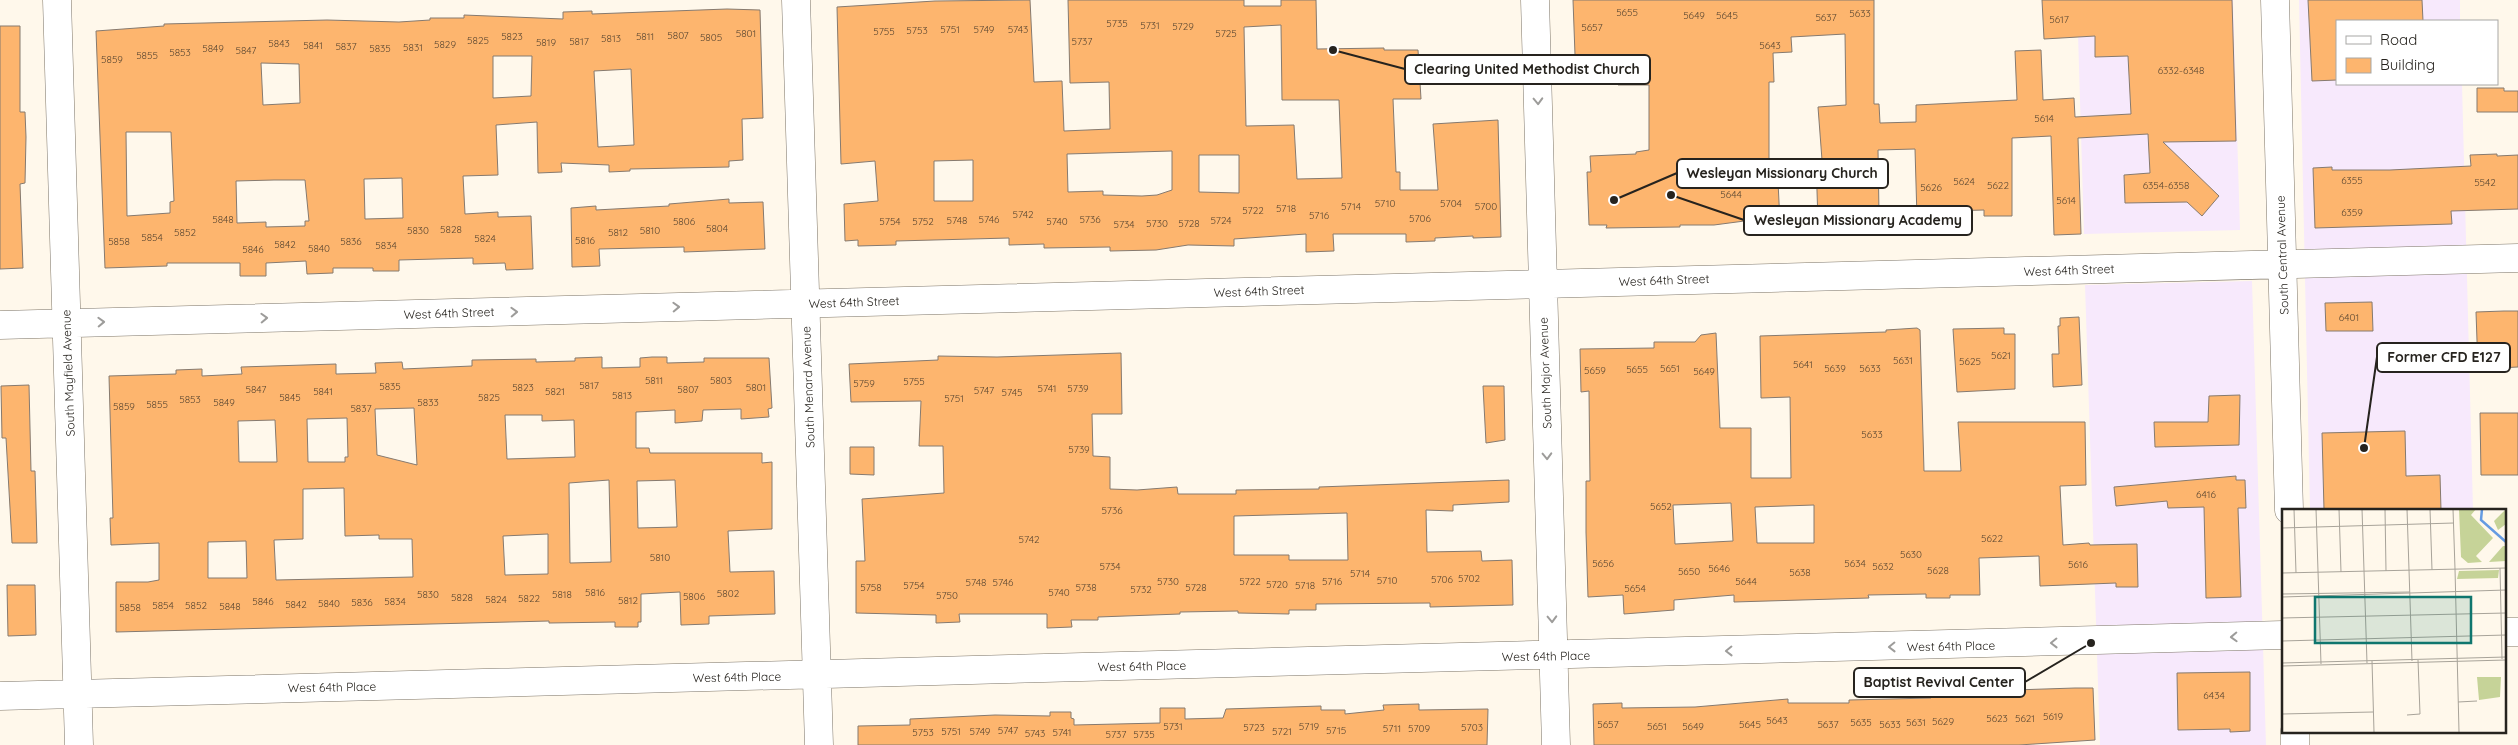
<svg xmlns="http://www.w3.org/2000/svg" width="2518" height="745" font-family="Quicksand,sans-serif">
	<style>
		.commercial { fill: #f7e9fc }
		.building { fill: #fdb56e; stroke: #867a6f; fill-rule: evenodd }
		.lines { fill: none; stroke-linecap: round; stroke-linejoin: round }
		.minor-casing { stroke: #7e7669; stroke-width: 29 }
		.minor { stroke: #fff; stroke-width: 28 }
		.oneway { stroke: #9d9c9a }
		.labels { text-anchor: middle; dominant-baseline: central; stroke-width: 4; stroke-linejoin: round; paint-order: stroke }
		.number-label { font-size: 10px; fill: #5c4832 }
		.street-label { font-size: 12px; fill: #26231e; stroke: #fff }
		.inset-river { fill: none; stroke: #659be2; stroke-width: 2.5 }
		.inset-road { fill: none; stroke: #a8a399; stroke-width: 1 }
		.view { fill: #0f766e; fill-opacity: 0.15; stroke: #0f766e; stroke-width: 2.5 }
		.inset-edge { fill: none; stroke: #26231e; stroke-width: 2.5 }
		.leader { fill: none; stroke: #26231e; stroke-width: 2 }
		.callout-dot { fill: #26231e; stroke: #fff; stroke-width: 2 }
		.callout { fill: #fff; stroke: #26231e; stroke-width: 2 }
		.callout-label { font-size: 14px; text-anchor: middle; font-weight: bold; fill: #26231e }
	</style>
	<rect width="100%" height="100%" fill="#fff8eb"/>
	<path class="commercial" d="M2077 0H2233L2240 230 2084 234Z
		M2299 0H2460V21H2337V84H2462L2473 510H2310Z
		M2252 281 2266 745H2100L2085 285Z"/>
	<path class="building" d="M1030 0 1034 82 1062 81 1064 131 1110 129 1109 82 1070 83 1068 0H1244V6H1281V0H1316L1317 49 1384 48V50H1418L1421 99H1393L1396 172H1400V190H1438L1433 124 1498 120 1501 237 1473 238V236L1435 238V241L1406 242V234H1333L1334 251 1306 252V234L1234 239V246L1188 245 1156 250 1110 251V247L1044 248V244L1009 245V238L896 241V245L858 246V240L845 241 844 204 878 201 875 161 841 164 837 7 935 1ZM1281 25 1282 100H1339L1342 178 1297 179 1294 125 1246 126 1244 27ZM1172 151V190L1157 195 1142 196 1103 195V191L1068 192 1067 154ZM1199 155H1239V193L1199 192ZM973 160V201H934V161Z
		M1573 0H1874V104H1879L1880 123 1916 122V105L2017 100 2015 51 2041 50 2043 100 2074 98 2075 117 2131 114 2128 56 2095 57V36L2044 39 2042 0H2232L2236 141 2163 142 2219 196 2202 216 2187 202 2125 203 2124 175 2150 173 2148 134 2078 138 2081 234 2054 235 2051 136 2012 138V216H1984V210L1946 211 1947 218H1917L1915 149 1878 150 1879 214 1844 215V222H1818L1816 160H1822L1818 107 1846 105 1845 34 1791 37 1792 52 1773 53 1774 82H1769V162H1777L1780 222 1752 224V220L1714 225H1680V227L1606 228 1607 225H1589L1587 172H1591L1590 156 1636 154V152L1649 150V85H1618V77H1588V55H1575Z
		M2308 0H2422L2423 21H2337V80L2312 81Z
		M727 9 760 10 763 118 742 119 743 160 729 161V167L630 169V171L609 172V165L561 163 562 172 538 173 537 122 496 125 498 175 463 176 465 214 498 212V217L531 216 533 269 506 270 505 263 473 264V258L399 260V271H373V268H333V273L307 274 306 261 266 263V276H240V263H167V266L105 268 96 31 164 26V24L327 20 399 22 430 20V18H464V15L563 19V12L592 11V14ZM493 56H532L531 96 493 98ZM261 63 299 64 300 103 263 105ZM631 69 634 145 598 147 594 71ZM126 132H171L174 201 170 202V213L127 216ZM402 178 403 218 365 219 364 179ZM274 180H305L309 221H305V226L266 227V222L237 223 236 181Z
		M0 26H20V112H25L26 137 25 183 20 184 23 268 0 269Z
		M2477 88H2504V91H2518V112H2477Z
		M2497 154V156L2518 155V209L2451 211 2452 224 2315 228 2313 168 2332 167V170H2390L2471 166 2470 155Z
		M729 199V203L763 202 765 249 684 252V247L599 249 600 266 572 267 571 208 596 206V210L669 206V204Z
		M2372 302 2373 331H2326L2325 303Z
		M2504 311H2518V367L2478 369 2476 312Z
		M2079 317 2082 385 2053 387 2052 354H2059L2058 326H2060V318Z
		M1917 328 1920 330 1924 471H1961L1958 422H2085L2086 485 2060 486 2063 545 2089 543 2090 545 2137 544 2138 587H2116V583L2040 586 2039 556 1979 558 1980 595H1950V598H1926V594L1868 595 1869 598 1734 602V595L1674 600V610L1624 614 1623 595 1588 597 1586 532V481H1590L1589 391 1581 392 1580 349 1654 348V342H1695L1701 335 1716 333 1720 428H1751V478H1791L1790 397 1761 398 1760 336 1886 332V330ZM1731 503 1733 541 1675 544 1673 505ZM1814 505V543H1757L1755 507Z
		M2004 328V334H2015V389L1957 392 1953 329Z
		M1121 353 1122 414H1092L1093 456 1110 457V489L1137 490 1177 487 1178 494H1236V490L1319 489V487L1509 480V502L1453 505V511L1426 510 1427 552 1481 551 1482 561 1512 560 1513 605 1430 607V603L1316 604V610H1289V614L1238 613V611L1180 612V614L1098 617V620H1071L1072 627 1047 628V614H959L960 622 936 623V615L856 613V561H865L862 499 944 493 943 446H919L921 401 851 402 849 364 938 360V356L997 357ZM1347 513 1348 560H1289V555H1234V516Z
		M602 357V368L640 367V358L652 357H667V363L704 362V358H769L772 408 768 409 769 417 741 419V409L703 410 702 421 675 423V410L636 412V448H649L650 453H762V463L772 462V529L728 531 730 572 774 571 775 614 709 616V624L681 625 680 592 641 594V622H638V627H615V622L549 623V621L116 632V582H148L159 580V543L111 545 110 518H113L109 376 176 374V370L202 369V376L242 374 241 367 336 364V374L376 373 375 363 402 362 403 369 472 366V360L536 359V362L575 361V358ZM414 408 417 465 377 455 375 409ZM505 415H542V421L574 420 575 457 507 459ZM347 418 348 457H345V462H308L307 419ZM275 420 277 462H239L238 421ZM609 480 611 562 570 563 569 483ZM675 480 677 527 638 528 637 481ZM344 488 345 536 379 535V539H412L413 577 276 580 274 540 303 539V489ZM548 534V574L505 575 503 536ZM246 541 247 578H208V542Z
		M29 385 31 471H35L37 543H12L6 438H2L1 386Z
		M1483 386H1504L1505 440 1486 443Z
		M2240 395 2239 445 2155 447 2154 422H2208L2209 396Z
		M2480 413H2518V475H2481Z
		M2405 431 2406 476 2440 475 2441 510H2324L2322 433Z
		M850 447H874V475L850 474Z
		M2236 476V480H2245L2246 508H2238L2241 597 2206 598 2204 507 2168 508 2167 501 2116 506 2114 487Z
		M7 585H35L36 635 8 636Z
		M2250 672V731L2230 732V729L2178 730 2177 673Z
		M2075 688H2093L2095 740 2019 745H1594L1593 704 1622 703V708L1695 707 1788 699V703H1849V700L1931 698V695L1984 693V691Z
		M1419 704V710L1488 709 1487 745H858V726L910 725V719L995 715 1050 716V712H1071V718L1074 719V725L1160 723V708H1185V719L1223 718 1226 709 1321 706V710H1345V714L1384 710 1383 705Z"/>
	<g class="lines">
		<defs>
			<path id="minor" d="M57 0 79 745
				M796 0 819 745
				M1535 0 1556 745
				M2275 0 2289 510
				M0 325 2518 258
				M2504 632H2518
				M0 696 2283 635
				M2295 731V745"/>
		</defs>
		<use href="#minor" class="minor-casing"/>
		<use href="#minor" class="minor"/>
	</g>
	<defs><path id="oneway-chevron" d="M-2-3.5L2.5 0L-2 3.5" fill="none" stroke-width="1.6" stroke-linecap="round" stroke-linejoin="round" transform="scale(1.25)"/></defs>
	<g class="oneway">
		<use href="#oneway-chevron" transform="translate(1538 101) rotate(88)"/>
		<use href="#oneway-chevron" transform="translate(676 307) rotate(-2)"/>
		<use href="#oneway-chevron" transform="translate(514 312) rotate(-2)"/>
		<use href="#oneway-chevron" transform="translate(264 318) rotate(-2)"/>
		<use href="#oneway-chevron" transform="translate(101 322) rotate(-2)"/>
		<use href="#oneway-chevron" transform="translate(1547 456) rotate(88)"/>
		<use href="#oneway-chevron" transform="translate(1552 619) rotate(88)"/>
		<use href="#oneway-chevron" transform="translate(2234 637) rotate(178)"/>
		<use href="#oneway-chevron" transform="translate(2054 643) rotate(179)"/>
		<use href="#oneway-chevron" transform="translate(1892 647) rotate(179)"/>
		<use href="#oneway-chevron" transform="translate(1729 651) rotate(179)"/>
	</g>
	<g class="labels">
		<g class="number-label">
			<text x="1627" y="12">5655</text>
			<text x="1860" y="13">5633</text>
			<text x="1694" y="15">5649</text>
			<text x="1727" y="15">5645</text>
			<text x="1826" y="17">5637</text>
			<text x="2059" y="19">5617</text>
			<text x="1117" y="23">5735</text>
			<text x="1150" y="25">5731</text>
			<text x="1183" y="26">5729</text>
			<text x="1592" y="27">5657</text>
			<text x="950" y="29">5751</text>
			<text x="984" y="29">5749</text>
			<text x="1018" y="29">5743</text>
			<text x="917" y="30">5753</text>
			<text x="884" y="31">5755</text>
			<text x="746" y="33">5801</text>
			<text x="1226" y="33">5725</text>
			<text x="678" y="35">5807</text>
			<text x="512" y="36">5823</text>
			<text x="645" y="36">5811</text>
			<text x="711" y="37">5805</text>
			<text x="611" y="38">5813</text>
			<text x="478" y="40">5825</text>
			<text x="579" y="41">5817</text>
			<text x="1082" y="41">5737</text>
			<text x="546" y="42">5819</text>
			<text x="279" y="43">5843</text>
			<text x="445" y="44">5829</text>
			<text x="313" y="45">5841</text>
			<text x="1770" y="45">5643</text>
			<text x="346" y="46">5837</text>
			<text x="413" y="47">5831</text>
			<text x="213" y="48">5849</text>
			<text x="380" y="48">5835</text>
			<text x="246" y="50">5847</text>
			<text x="180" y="52">5853</text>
			<text x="147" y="55">5855</text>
			<text x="112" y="59">5859</text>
			<text x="2181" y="70">6332-6348</text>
			<text x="2044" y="118">5614</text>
			<text x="2352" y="180">6355</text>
			<text x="1964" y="181">5624</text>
			<text x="2485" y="182">5542</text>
			<text x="1998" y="185">5622</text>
			<text x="2166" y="185">6354-6358</text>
			<text x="1931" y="187">5626</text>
			<text x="1731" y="194">5644</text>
			<text x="2066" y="200">5614</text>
			<text x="1385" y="203">5710</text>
			<text x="1451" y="203">5704</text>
			<text x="1351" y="206">5714</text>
			<text x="1486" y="206">5700</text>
			<text x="1286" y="208">5718</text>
			<text x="1253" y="210">5722</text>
			<text x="2352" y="212">6359</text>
			<text x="1023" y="214">5742</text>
			<text x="1319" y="215">5716</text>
			<text x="1420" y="218">5706</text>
			<text x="223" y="219">5848</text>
			<text x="989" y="219">5746</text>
			<text x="1090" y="219">5736</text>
			<text x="957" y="220">5748</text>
			<text x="1221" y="220">5724</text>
			<text x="684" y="221">5806</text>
			<text x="890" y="221">5754</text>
			<text x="923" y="221">5752</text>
			<text x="1057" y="221">5740</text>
			<text x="1157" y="223">5730</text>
			<text x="1189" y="223">5728</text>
			<text x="1124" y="224">5734</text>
			<text x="717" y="228">5804</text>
			<text x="451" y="229">5828</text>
			<text x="418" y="230">5830</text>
			<text x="650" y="230">5810</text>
			<text x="185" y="232">5852</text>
			<text x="618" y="232">5812</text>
			<text x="152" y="237">5854</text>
			<text x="485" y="238">5824</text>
			<text x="585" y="240">5816</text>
			<text x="119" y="241">5858</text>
			<text x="351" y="241">5836</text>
			<text x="285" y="244">5842</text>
			<text x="386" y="245">5834</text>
			<text x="319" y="248">5840</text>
			<text x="253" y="249">5846</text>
			<text x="2349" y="317">6401</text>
			<text x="2001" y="355">5621</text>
			<text x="1903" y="360">5631</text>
			<text x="1970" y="361">5625</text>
			<text x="1803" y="364">5641</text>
			<text x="1670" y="368">5651</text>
			<text x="1835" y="368">5639</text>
			<text x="1870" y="368">5633</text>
			<text x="1637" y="369">5655</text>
			<text x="1595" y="370">5659</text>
			<text x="1704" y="371">5649</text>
			<text x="654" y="380">5811</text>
			<text x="721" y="380">5803</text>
			<text x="914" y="381">5755</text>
			<text x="864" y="383">5759</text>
			<text x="589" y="385">5817</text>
			<text x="390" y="386">5835</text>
			<text x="523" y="387">5823</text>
			<text x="756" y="387">5801</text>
			<text x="1047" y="388">5741</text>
			<text x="1078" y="388">5739</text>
			<text x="256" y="389">5847</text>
			<text x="688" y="389">5807</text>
			<text x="984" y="390">5747</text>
			<text x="323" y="391">5841</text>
			<text x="555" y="391">5821</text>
			<text x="1012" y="392">5745</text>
			<text x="622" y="395">5813</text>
			<text x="290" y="397">5845</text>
			<text x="489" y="397">5825</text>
			<text x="954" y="398">5751</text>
			<text x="190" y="399">5853</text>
			<text x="224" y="402">5849</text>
			<text x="428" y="402">5833</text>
			<text x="157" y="404">5855</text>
			<text x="124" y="406">5859</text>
			<text x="361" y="408">5837</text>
			<text x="1872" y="434">5633</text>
			<text x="1079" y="449">5739</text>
			<text x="2206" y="494">6416</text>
			<text x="1661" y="506">5652</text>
			<text x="1112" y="510">5736</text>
			<text x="1992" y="538">5622</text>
			<text x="1029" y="539">5742</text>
			<text x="1911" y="554">5630</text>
			<text x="660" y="557">5810</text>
			<text x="1603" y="563">5656</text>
			<text x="1855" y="563">5634</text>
			<text x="2078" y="564">5616</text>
			<text x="1110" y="566">5734</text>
			<text x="1883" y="566">5632</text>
			<text x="1719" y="568">5646</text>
			<text x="1938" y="570">5628</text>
			<text x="1689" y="571">5650</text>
			<text x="1800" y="572">5638</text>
			<text x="1360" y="573">5714</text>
			<text x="1469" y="578">5702</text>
			<text x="1442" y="579">5706</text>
			<text x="1387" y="580">5710</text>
			<text x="1168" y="581">5730</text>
			<text x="1250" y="581">5722</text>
			<text x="1332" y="581">5716</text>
			<text x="1746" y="581">5644</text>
			<text x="976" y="582">5748</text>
			<text x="1003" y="582">5746</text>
			<text x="1277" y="584">5720</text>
			<text x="914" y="585">5754</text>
			<text x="1305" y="585">5718</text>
			<text x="871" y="587">5758</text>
			<text x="1086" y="587">5738</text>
			<text x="1196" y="587">5728</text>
			<text x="1635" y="588">5654</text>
			<text x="1141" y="589">5732</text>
			<text x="595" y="592">5816</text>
			<text x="1059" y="592">5740</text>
			<text x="728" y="593">5802</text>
			<text x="428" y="594">5830</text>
			<text x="562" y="594">5818</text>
			<text x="947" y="595">5750</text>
			<text x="694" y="596">5806</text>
			<text x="462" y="597">5828</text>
			<text x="529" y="598">5822</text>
			<text x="496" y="599">5824</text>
			<text x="628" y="600">5812</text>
			<text x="263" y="601">5846</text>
			<text x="395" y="601">5834</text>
			<text x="362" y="602">5836</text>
			<text x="329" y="603">5840</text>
			<text x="296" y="604">5842</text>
			<text x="163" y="605">5854</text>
			<text x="196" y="605">5852</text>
			<text x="230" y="606">5848</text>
			<text x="130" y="607">5858</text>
			<text x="2214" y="695">6434</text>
			<text x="2053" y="716">5619</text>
			<text x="1997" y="718">5623</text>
			<text x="2025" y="718">5621</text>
			<text x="1777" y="720">5643</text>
			<text x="1943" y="721">5629</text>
			<text x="1861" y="722">5635</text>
			<text x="1916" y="722">5631</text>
			<text x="1608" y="724">5657</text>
			<text x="1750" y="724">5645</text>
			<text x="1828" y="724">5637</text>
			<text x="1890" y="724">5633</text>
			<text x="1173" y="726">5731</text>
			<text x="1309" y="726">5719</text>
			<text x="1657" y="726">5651</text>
			<text x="1693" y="726">5649</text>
			<text x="1254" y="727">5723</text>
			<text x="1472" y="727">5703</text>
			<text x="1392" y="728">5711</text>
			<text x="1419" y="728">5709</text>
			<text x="1008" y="730">5747</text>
			<text x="1336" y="730">5715</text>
			<text x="951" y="731">5751</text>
			<text x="980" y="731">5749</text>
			<text x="1282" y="731">5721</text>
			<text x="923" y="732">5753</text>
			<text x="1062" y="732">5741</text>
			<text x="1035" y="733">5743</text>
			<text x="1116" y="734">5737</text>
			<text x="1144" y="734">5735</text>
		</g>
		<g class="street-label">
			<text transform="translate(2282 255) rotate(-92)">South Central Avenue</text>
			<text transform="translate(2069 270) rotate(-2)">West 64th Street</text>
			<text transform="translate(1664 280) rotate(-2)">West 64th Street</text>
			<text transform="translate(1259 291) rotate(-2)">West 64th Street</text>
			<text transform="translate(854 302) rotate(-2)">West 64th Street</text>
			<text transform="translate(449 313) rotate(-2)">West 64th Street</text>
			<text transform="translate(68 373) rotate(-92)">South Mayfield Avenue</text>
			<text transform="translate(1545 373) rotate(-92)">South Major Avenue</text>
			<text transform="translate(808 387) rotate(-92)">South Menard Avenue</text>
			<text transform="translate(1951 646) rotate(-1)">West 64th Place</text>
			<text transform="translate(1546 656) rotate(-1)">West 64th Place</text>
			<text transform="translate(1142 666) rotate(-1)">West 64th Place</text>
			<text transform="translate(737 677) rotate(-1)">West 64th Place</text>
			<text transform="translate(332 687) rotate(-1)">West 64th Place</text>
		</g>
	</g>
	<g transform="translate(2282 509)">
		<rect width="224" height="224" fill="#fff8eb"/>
		<path d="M177 0H194L189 6 211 29 194 47 200 53 186 54 179 48ZM224 0V15L216 21 212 12ZM221 37H224V52L207 53ZM217 61 216 69 175 70 177 62ZM195 168H219L218 188 197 191Z" fill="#c6d398"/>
		<path class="inset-river" d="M200 0 199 11 224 33"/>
		<path class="inset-road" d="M12 0 14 64M34 0 39 155M57 0 59 63M80 0 85 154M103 0 104 62M125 0 130 152M148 0 150 61M171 0 173 60M0 19 172 14M218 59 220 150M173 60 177 223M0 64 224 59M0 85 128 83M0 88 224 81M0 109 224 104M0 132 224 126M90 152 92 223M0 154 224 148M0 157 224 151M176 193 195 192M0 205 91 203M125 206 138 205 136 151"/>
		<path class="view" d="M33 88H189V134H33Z"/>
		<rect width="224" height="224" class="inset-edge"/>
	</g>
	<path class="leader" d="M1333 50L1405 69M1614 200L1677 173M1671 195L1744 220M2364 448L2377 357M2091 643L2025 682"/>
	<g class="callout-dot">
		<circle cx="1333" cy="50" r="5"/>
		<circle cx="1614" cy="200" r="5"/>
		<circle cx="1671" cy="195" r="5"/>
		<circle cx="2364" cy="448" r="5"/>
		<circle cx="2091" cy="643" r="5"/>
	</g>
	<g class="callout">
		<rect x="1405" y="55" width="245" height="29" rx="5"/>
		<rect x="1677" y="159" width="211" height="29" rx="5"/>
		<rect x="1744" y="206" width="228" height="29" rx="5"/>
		<rect x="2377" y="343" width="133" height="29" rx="5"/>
		<rect x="1854" y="668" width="171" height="29" rx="5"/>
	</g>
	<g class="callout-label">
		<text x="1527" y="74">Clearing United Methodist Church</text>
		<text x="1782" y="178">Wesleyan Missionary Church</text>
		<text x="1858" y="225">Wesleyan Missionary Academy</text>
		<text x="2444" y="362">Former CFD E127</text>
		<text x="1939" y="687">Baptist Revival Center</text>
	</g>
	<rect x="2336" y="20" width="162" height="65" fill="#ffffff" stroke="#a8a7a5"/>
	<rect x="2346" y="36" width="25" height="8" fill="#ffffff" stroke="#a8a7a5"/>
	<text x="2380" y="45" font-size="15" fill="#26231e">Road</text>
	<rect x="2346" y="58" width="25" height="15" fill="#fdb56e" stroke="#a8a7a5"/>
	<text x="2380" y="70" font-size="15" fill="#26231e">Building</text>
</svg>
